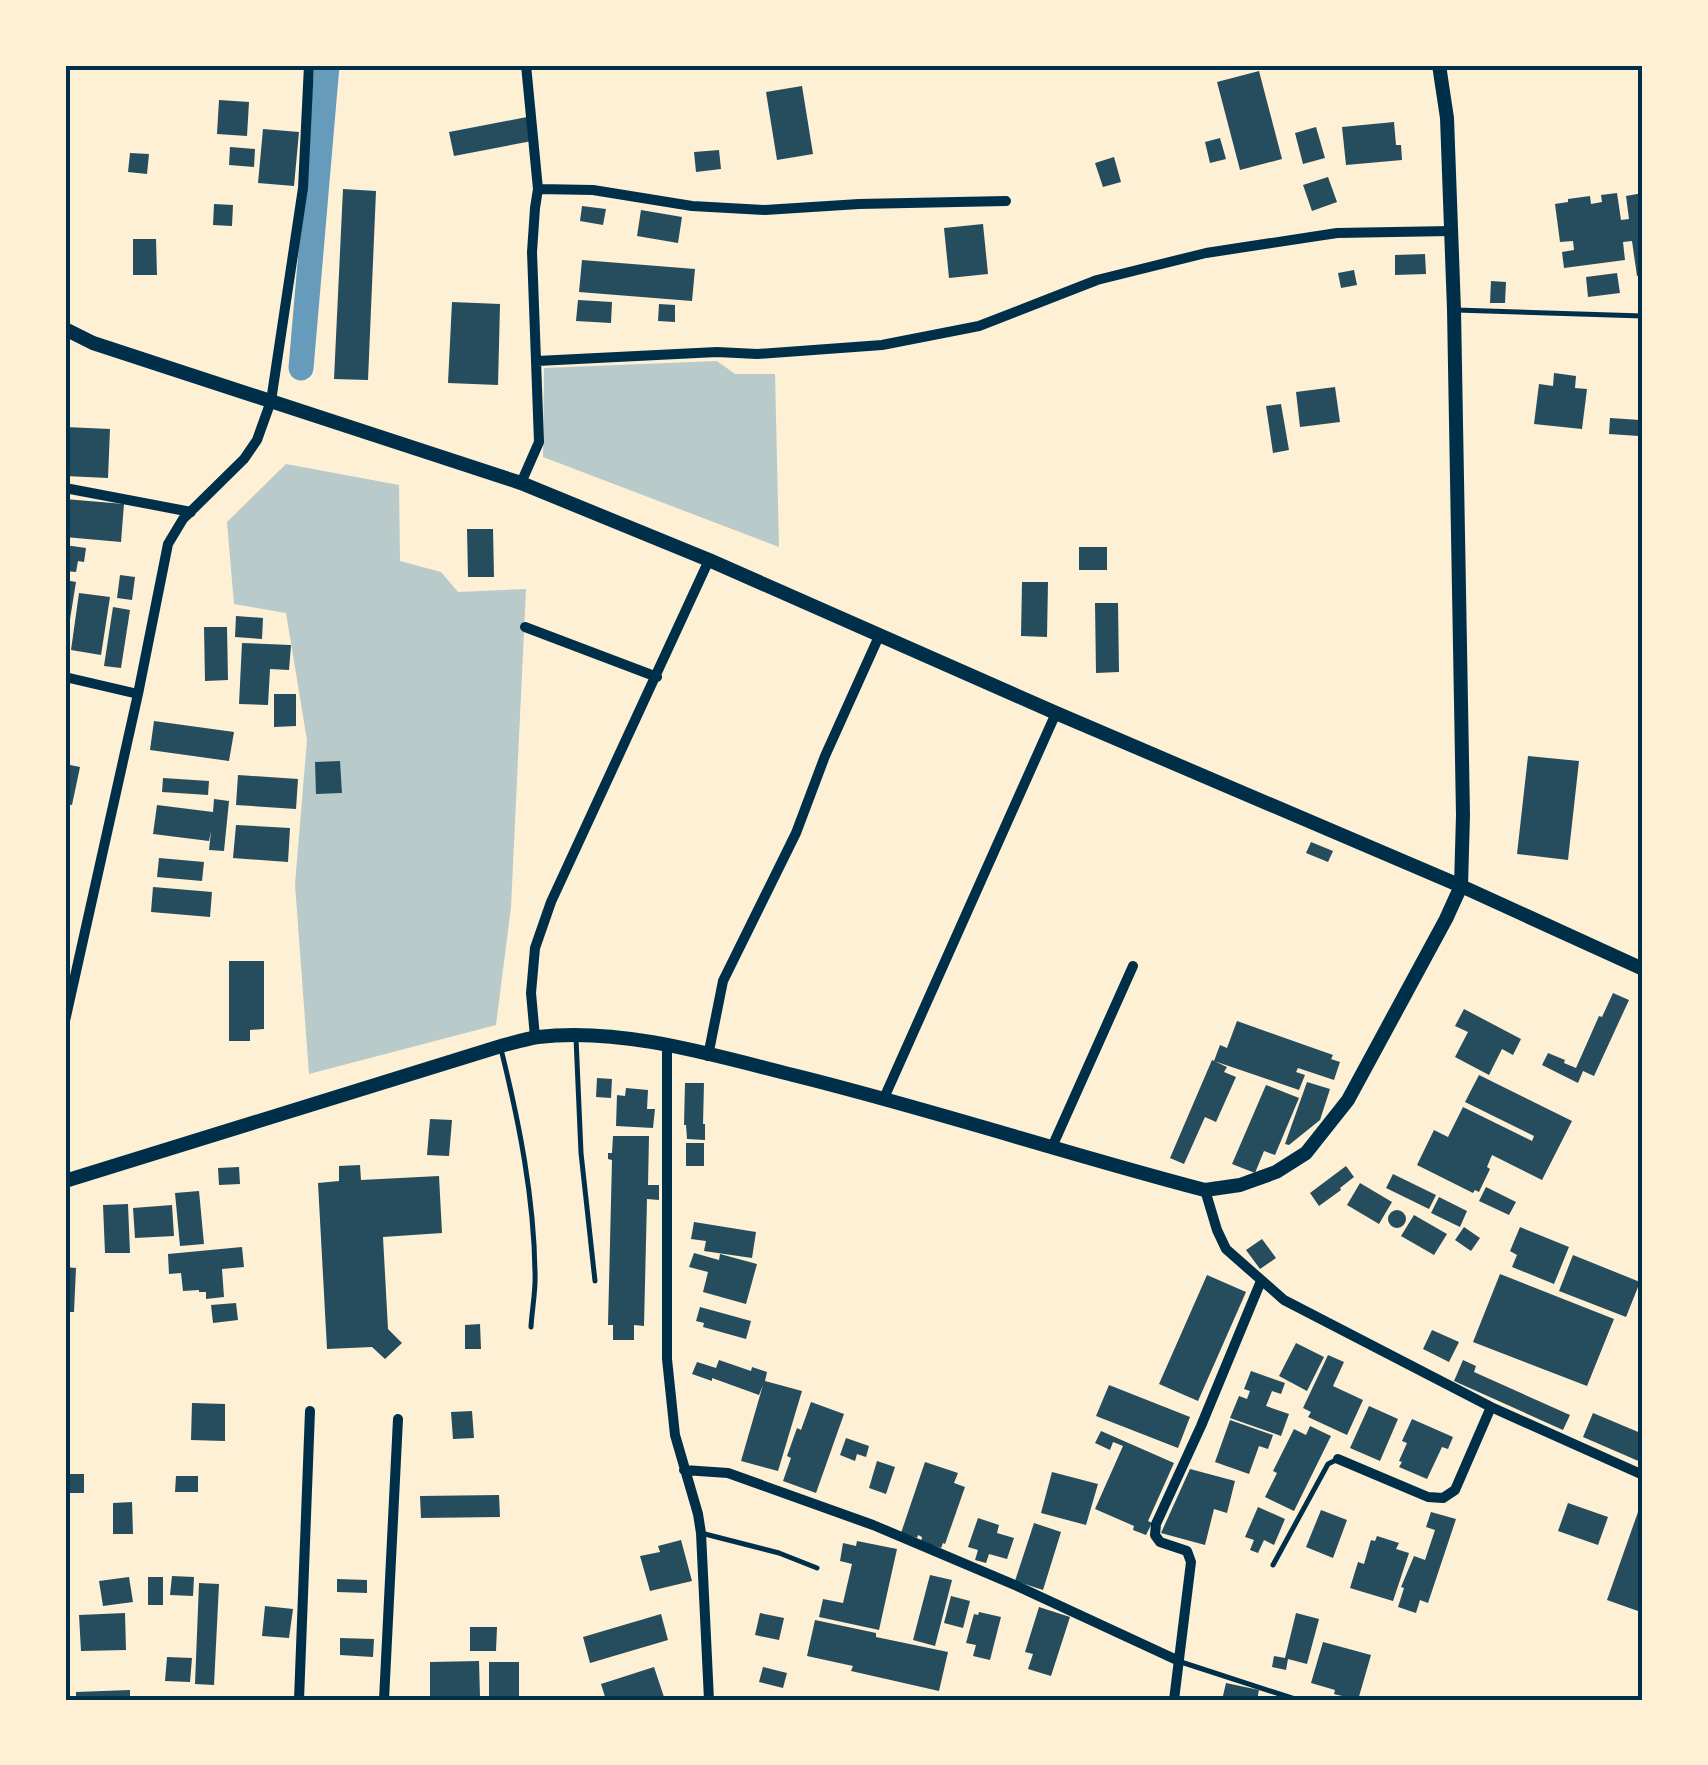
<svg xmlns="http://www.w3.org/2000/svg" width="1708" height="1765" font-family="'Golos Text',sans-serif">
	<style>
		.green { fill: #b9caca }
		.lines { fill: none; stroke-linecap: round; stroke-linejoin: round }
		.canal { stroke: #669bbc; stroke-width: 25 }
		.building { fill: #264d5e }
		.service { stroke: #003049; stroke-width: 5 }
		.minor { stroke: #003049; stroke-width: 10 }
		.tertiary { stroke: #003049; stroke-width: 14 }
		.neatline { fill: none; stroke: #003049; stroke-width: 4 }
	</style>
	<rect width="100%" height="100%" fill="#fdf0d5"/>
	<path class="green" d="M717 361 735 374H775L779 547 543 457 544 368Z
		M286 464 399 485 400 561 441 572 458 592 526 589 511 907 496 1025 309 1074 295 884 307 740 286 613 234 604 227 522Z"/>
	<g class="lines">
		<path class="canal" d="M301 368 327 65"/>
	</g>
	<path class="building" d="M1259 71 1282 159 1240 170 1217 82Z
		M802 86 813 154 777 160 766 92Z
		M219 100 249 102 247 136 217 134Z
		M527 117 532 141 454 156 449 132Z
		M1394 122 1396 145H1401L1402 160 1346 165 1342 127Z
		M1316 127 1325 158 1303 164 1295 133Z
		M263 129 299 132 294 186 258 183Z
		M1220 138 1226 159 1210 163 1205 142Z
		M230 147 255 149 254 167 229 165Z
		M719 150 721 169 696 172 694 152Z
		M130 153 149 154 147 174 128 172Z
		M1114 157 1121 182 1103 187 1095 163Z
		M1328 177 1337 202 1312 211 1303 185Z
		M343 189 376 191 368 380 334 379Z
		M1617 193 1621 220 1629 219 1626 196 1643 193V275L1637 276 1632 241 1623 242 1625 260 1564 268 1562 252 1574 250 1573 241 1560 242 1555 204 1568 202V199L1590 196 1591 204 1602 202 1601 195Z
		M214 204 233 205 232 226 213 225Z
		M582 206 606 209 603 225 580 221Z
		M641 210 682 217 678 243 637 236Z
		M983 224 988 274 949 278 944 228Z
		M133 239H156L157 275H133Z
		M1425 254 1426 274 1395 275V255Z
		M582 260 695 269 692 301 579 292Z
		M1354 270 1357 285 1341 288 1338 273Z
		M1617 273 1620 293 1588 297 1586 277Z
		M1491 281 1506 282 1505 303H1490Z
		M578 300 612 302 611 323 576 321Z
		M452 302 500 304 498 385 448 383Z
		M659 304 675 305V322L658 321Z
		M1554 373 1576 376 1575 388 1587 389 1582 429 1534 424 1539 384 1553 386Z
		M1335 387 1340 422 1300 427 1296 392Z
		M1281 404 1289 450 1273 453 1266 406Z
		M1610 418 1640 420 1639 436 1609 434Z
		M65 427 110 429 108 478 65 476Z
		M65 499 124 504 121 542 65 537Z
		M467 529H493L494 577H468Z
		M65 545 86 548 84 562 78 561 76 572 65 571Z
		M1079 547H1107V570H1079Z
		M120 575 135 577 132 600 117 598Z
		M65 580 76 582 67 638H65Z
		M1022 582H1048L1047 637 1021 636Z
		M79 593 110 597 101 655 71 650Z
		M1095 603H1118L1119 672 1096 673Z
		M113 607 130 610 121 668 104 666Z
		M236 616 263 618 262 639 235 637Z
		M204 627H227L228 680 205 681Z
		M242 643 291 645 289 670 270 669 268 705 239 704Z
		M274 694H296V726L274 727Z
		M154 721 234 732 229 761 150 750Z
		M1528 756 1579 761 1568 860 1517 854Z
		M340 761 342 793 316 794 315 762Z
		M65 764 80 767 72 805 65 804Z
		M238 775 298 779 296 809 236 805Z
		M163 778 209 781 208 795 162 792Z
		M214 799 229 801 224 851 209 850 211 831 209 841 153 834 157 805 213 812Z
		M236 825 290 828 288 862 233 858Z
		M1311 842 1333 851 1328 862 1306 853Z
		M159 858 204 862 202 881 157 877Z
		M153 887 212 892 210 917 151 912Z
		M229 961H264V1029L250 1030V1041H229Z
		M1613 993 1629 1000 1594 1076 1583 1071 1578 1083 1542 1065 1548 1053 1565 1060 1564 1063 1576 1068 1599 1016 1602 1017Z
		M1464 1009 1521 1039 1513 1055 1502 1049 1489 1075 1455 1057 1468 1032 1455 1026Z
		M1237 1021 1333 1055 1331 1059 1340 1062 1334 1080 1298 1068 1296 1072 1305 1075 1299 1090 1214 1061 1220 1045 1227 1048Z
		M1212 1060 1227 1067 1224 1072 1236 1077 1216 1122 1205 1117 1184 1164 1170 1158Z
		M1479 1075 1572 1121 1542 1180 1492 1155 1487 1167 1490 1169 1479 1192 1475 1190 1473 1193 1417 1165 1434 1130 1448 1137 1463 1107 1532 1141 1534 1136 1465 1102Z
		M597 1078 612 1079 611 1098 596 1097Z
		M1307 1082 1330 1089 1320 1120 1289 1145 1285 1144Z
		M685 1083H704L703 1124H705V1140L687 1139 686 1125H684Z
		M1266 1085 1299 1098 1275 1155 1264 1151 1255 1173 1232 1164Z
		M626 1088 648 1090 647 1109H655L653 1128 616 1126 617 1095 625 1096Z
		M430 1119 452 1120 449 1156 427 1155Z
		M613 1136H649L648 1185H659V1200L647 1199 644 1326 634 1325V1340H613V1325H608L612 1160 608 1159V1153H612Z
		M686 1143H704V1166H686Z
		M360 1165 361 1180 439 1176 442 1233 383 1237 388 1329 402 1343 385 1359 372 1347 327 1349 318 1183 339 1181V1166Z
		M1346 1166 1354 1177 1340 1188 1341 1190 1319 1206 1310 1193Z
		M239 1167 240 1184 219 1185 218 1168Z
		M1393 1174 1436 1195 1429 1209 1386 1188Z
		M1360 1183 1392 1202 1379 1224 1347 1205Z
		M1486 1187 1516 1202 1509 1215 1479 1201Z
		M199 1191 204 1244 180 1246 175 1193Z
		M1439 1197 1467 1211 1460 1227 1431 1213Z
		M128 1204 130 1253H105L103 1205Z
		M172 1205 174 1236 135 1238 133 1208Z
		M1388 1219a9 9 0 1 1 18 0a9 9 0 1 1-18 0Z
		M1414 1215 1447 1234 1434 1255 1401 1236Z
		M694 1222 756 1232 752 1258 704 1251 706 1241 691 1239Z
		M1464 1227 1480 1238 1471 1251 1455 1240Z
		M1520 1227 1569 1247 1554 1284 1512 1267 1517 1255 1510 1251Z
		M1262 1239 1276 1258 1260 1269 1246 1250Z
		M242 1247 244 1267 222 1269 224 1297 206 1299V1292H199V1290L183 1291 181 1273 169 1274 168 1254Z
		M694 1253 719 1260 720 1254 757 1264 746 1304 703 1292 708 1272 689 1267Z
		M1573 1255 1640 1282 1626 1317 1559 1291Z
		M65 1267 76 1268 74 1312H65Z
		M1500 1274 1614 1319 1587 1386 1473 1342Z
		M1207 1275 1246 1292 1198 1401 1159 1384Z
		M236 1303 238 1320 213 1323 211 1305Z
		M700 1307 751 1321 746 1339 703 1327 704 1323 696 1321Z
		M480 1324 481 1349H465V1325Z
		M1432 1330 1459 1342 1449 1362 1423 1349Z
		M1296 1343 1324 1357 1307 1391 1279 1376Z
		M1328 1355 1344 1362 1333 1386 1363 1400 1347 1435 1308 1417 1311 1412 1303 1408Z
		M719 1360 751 1371 752 1367 767 1372 765 1381 802 1391 778 1471 741 1461 763 1385 759 1395 712 1378V1381L692 1374 697 1362 716 1368Z
		M1463 1360 1476 1366 1474 1372 1570 1415 1563 1430 1454 1381Z
		M1251 1371 1285 1383 1281 1394 1272 1391 1266 1406 1289 1414 1281 1436 1230 1418 1239 1396 1247 1399 1250 1391 1244 1389Z
		M1109 1385 1190 1417 1178 1448 1096 1416Z
		M811 1402 844 1414 816 1493 783 1481 791 1458 787 1456 797 1428 801 1430Z
		M192 1403 225 1404V1441L191 1440Z
		M1369 1406 1398 1419 1380 1461 1350 1448Z
		M472 1411 474 1438 453 1439 451 1412Z
		M1593 1413 1643 1434V1463L1583 1437Z
		M1412 1419 1453 1437 1448 1449 1442 1447 1427 1479 1399 1467 1402 1462 1399 1461 1407 1443 1402 1441Z
		M1230 1420 1273 1435 1268 1449 1259 1446 1249 1474 1215 1462Z
		M1310 1426 1331 1436 1294 1511 1265 1497 1277 1473 1273 1471 1294 1429 1306 1435Z
		M1101 1431 1174 1463 1148 1521 1152 1523 1146 1535 1133 1530 1134 1526 1095 1509 1123 1446 1113 1442 1110 1450 1095 1443Z
		M846 1438 869 1446 866 1457 857 1454 855 1461 840 1455Z
		M877 1461 895 1467 886 1494 869 1488Z
		M925 1462 958 1473 954 1483 965 1487 945 1544 943 1543 941 1548 921 1542 922 1537 918 1535 917 1538 901 1533Z
		M1190 1469 1235 1481 1227 1513 1214 1509 1205 1545 1161 1533Z
		M1052 1472 1098 1484 1086 1525 1041 1513Z
		M65 1474H84V1493H65Z
		M176 1476H198V1492H175Z
		M499 1495 500 1517 421 1518 420 1496Z
		M132 1502 133 1534H113V1503Z
		M1568 1503 1608 1517 1598 1545 1558 1531Z
		M1258 1507 1285 1519 1274 1545 1264 1540 1258 1553 1250 1550 1254 1540 1245 1537Z
		M1321 1510 1347 1520 1333 1558 1306 1547Z
		M1431 1512 1456 1519 1428 1603 1420 1600 1416 1613 1398 1607 1404 1588 1401 1587 1414 1556 1425 1560 1435 1530 1426 1527Z
		M1638 1512 1643 1514V1597L1638 1611 1607 1600Z
		M978 1518 999 1525 997 1533 1014 1538 1007 1559 989 1554 986 1563 975 1560 978 1550 968 1547Z
		M1034 1523 1061 1532 1043 1590 1015 1581Z
		M1377 1536 1399 1543 1396 1549 1409 1553 1393 1601 1350 1588 1358 1562 1364 1564 1371 1540 1375 1541Z
		M681 1540 692 1581 650 1591 640 1556 660 1552 658 1546Z
		M857 1541 897 1549 879 1630 819 1617 823 1599 843 1603 852 1564 840 1561 843 1543 856 1546Z
		M930 1575 952 1580 935 1646 913 1640Z
		M172 1576 194 1577 193 1596 170 1595Z
		M129 1577 133 1602 103 1606 99 1581Z
		M148 1577H163V1605H148Z
		M337 1579 367 1580V1593L337 1592Z
		M199 1583 219 1584 214 1685 195 1684Z
		M951 1596 970 1601 963 1628 944 1623Z
		M265 1606 293 1609 289 1638 262 1636Z
		M1039 1607 1070 1617 1051 1676 1028 1669 1033 1654 1025 1652Z
		M979 1612 1001 1617 990 1660 973 1656 976 1645 966 1643 974 1614 978 1615Z
		M125 1613 126 1650 81 1651 79 1615Z
		M760 1613 784 1618 779 1640 755 1635Z
		M1296 1613 1319 1619 1307 1664 1288 1659 1286 1670 1272 1667 1274 1656 1285 1658Z
		M661 1614 668 1640 590 1663 583 1637Z
		M815 1620 876 1633V1637L948 1652 939 1691 851 1671 853 1666 807 1656Z
		M470 1627H497L496 1651H470Z
		M340 1638 374 1639 373 1657 340 1655Z
		M1323 1642 1371 1655 1358 1700 1334 1694 1335 1690 1311 1683Z
		M167 1657 192 1658 190 1682 165 1681Z
		M479 1661 480 1697 430 1698V1662Z
		M489 1662H519V1700H489Z
		M654 1667 665 1700H606L601 1684Z
		M763 1667 787 1673 783 1688 759 1682Z
		M1226 1683 1259 1690 1257 1700H1222Z
		M130 1690V1700H76V1692Z"/>
	<g class="lines">
		<path class="service" d="M1456 310 1643 316
			M576 1038 581 1153 595 1281
			M501 1049C519 1122 534 1197 535 1272 536 1290 532 1309 531 1327
			M701 1533 779 1553 817 1568
			M1273 1565 1328 1464 1338 1459
			M1181 1662 1298 1700"/>
		<path class="minor" d="M538 189 593 190 692 206 765 210 859 204 1006 201
			M537 361 717 352 757 354 882 345 979 326 1097 280 1206 253 1337 233 1451 231
			M521 483 539 442 532 252 535 208 538 189 526 65
			M65 488 191 512
			M525 627 657 677
			M65 677 138 694
			M65 1021 138 694 168 544 183 519 244 459 257 440 271 401 303 188 309 65
			M535 1037 531 993 535 948 551 902 709 560
			M667 1046V1359L675 1435 698 1514 701 1533 709 1700
			M708 1056 723 981 796 833 825 756 880 634
			M884 1098 1056 713
			M1052 1147 1133 966
			M1205 1190 1217 1230 1226 1249 1284 1300 1491 1407 1643 1475
			M1338 1459 1428 1497 1443 1498 1455 1490 1491 1407
			M684 1470 728 1473 873 1525 1017 1586 1179 1661
			M299 1700 310 1411
			M384 1700 398 1419
			M1174 1700 1191 1562 1187 1551 1160 1542 1155 1535 1156 1524 1201 1426 1261 1281"/>
		<path class="tertiary" d="M65 329 93 343 521 483 709 560 1056 713 1461 886 1643 969
			M65 1181 501 1046C513 1043 525 1039 538 1037 621 1027 713 1055 793 1075 931 1109 1067 1154 1205 1190L1240 1185 1276 1172 1306 1153 1348 1100 1446 919 1461 886 1463 815 1454 310 1447 118 1439 65"/>
	</g>
	<rect width="1708" height="1765" fill="none" stroke="#fdf0d5" stroke-width="135"/>
	<rect x="68" y="68" width="1572" height="1630" class="neatline"/>
</svg>
